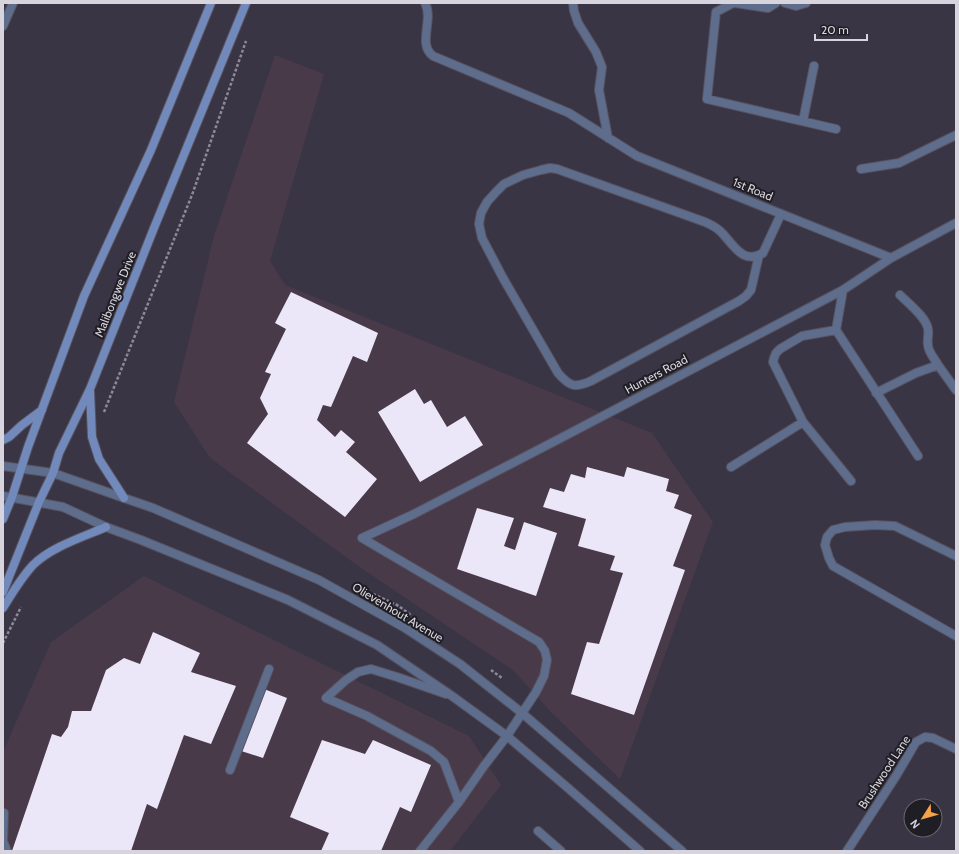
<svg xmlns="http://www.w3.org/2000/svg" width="959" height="854" font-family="Cabin,sans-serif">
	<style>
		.commercial { fill: #483a49 }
		.building { fill: #ece6f9 }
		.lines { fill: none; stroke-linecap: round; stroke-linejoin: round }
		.service-casing { stroke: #565260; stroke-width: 10 }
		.minor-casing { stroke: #565260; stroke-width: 10 }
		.tertiary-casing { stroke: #565260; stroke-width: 10 }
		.secondary-casing { stroke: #565260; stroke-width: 10 }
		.path { stroke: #8d8996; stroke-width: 2.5; stroke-dasharray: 3 2; stroke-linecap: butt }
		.service { stroke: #5e6d8c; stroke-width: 8 }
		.minor { stroke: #5e6d8c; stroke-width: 8 }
		.tertiary { stroke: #5e6d8c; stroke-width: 8 }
		.secondary { stroke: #728abb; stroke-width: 8 }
		.labels { text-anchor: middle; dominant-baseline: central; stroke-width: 4; stroke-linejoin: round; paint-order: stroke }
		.street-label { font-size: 12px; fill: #d7d4de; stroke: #201e25 }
	</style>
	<rect width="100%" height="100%" fill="#3a3544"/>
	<path class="commercial" d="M275 55 324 74 270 261 285 285 652 433 713 522 620 779 552 713 513 670 361 568 210 458 174 402 214 236Z
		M144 576 469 736 501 785 450 851H3V752L51 642Z"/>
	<path class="building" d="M291 292 378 333 367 362 353 356 331 407 323 405 317 420 335 437 341 430 355 442 346 452 377 479 345 517 247 443 268 414 260 398 271 374 265 372 286 329 275 323Z
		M415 389 424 404 431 400 447 427 465 416 483 445 420 482 378 412Z
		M587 467 624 477 627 467 669 479 666 491 679 495 674 508 692 515 673 566 685 570 634 715 571 694 587 642 599 644 623 573 610 570 615 556 578 546 586 519 543 507 550 488 564 492 571 474 585 478Z
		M477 508 514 518 504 546 515 550 524 522 557 533 536 596 457 569Z
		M153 632 200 653 191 672 236 686 211 744 184 735 157 809 147 804 131 851H12L52 734 61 737 68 727 72 711H91L106 670 124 658 140 664Z
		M264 689 287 698 263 758 238 750Z
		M322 740 365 754 373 740 431 765 411 812 400 807 381 851H321L329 833 290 817Z"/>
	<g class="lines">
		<defs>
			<path id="service" d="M956 556 895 526 875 525 845 527 833 530 827 537 825 545 829 558 833 566 956 636
				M446 694 397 677 371 669 358 672 346 680 326 698 367 716 431 751 444 762 459 802
				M230 770 269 669
				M4 813 3 841 7 851
				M420 851 459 802 484 766 507 736"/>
			<path id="minor" d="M425 3C434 20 417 44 433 56L569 113 637 156 891 258
				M573 3 574 11 578 23 596 52 602 67 599 90 608 138
				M733 3 716 12 707 99 836 129
				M735 3 768 8 776 3
				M785 3 796 6 806 3
				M3 26 13 3
				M803 121 814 66
				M861 169 899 163 956 135
				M759 255 751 290 746 296 739 301 591 381C575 388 570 387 558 373L503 278 482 238 479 224 481 213 487 202 496 192 504 184 523 175 541 170 550 168 557 169 705 222C712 225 718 228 723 234 734 246 744 265 763 253L781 214
				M843 290 836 330 918 456
				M938 365 956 390
				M876 393 916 373 938 365C935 359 928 352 928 345 927 340 929 334 928 329 926 317 909 304 900 295
				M803 422 851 481
				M731 467 803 422 773 362 774 358 776 353 780 349 802 336 836 330
				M362 538 414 514 559 439 843 290 891 258 956 223
				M362 538 539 642 545 651 547 660 544 676 536 692 507 736
				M538 831 561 851
				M847 851 896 776 916 742 925 737 933 738 956 749"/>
			<path id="tertiary" d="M3 466 53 473 124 498 153 508 319 580 405 628 460 664 522 713 682 851
				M3 496 63 507 106 527 141 540 288 600 377 645 452 696 507 736 568 788 640 851"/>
			<path id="secondary" d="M90 391 92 437 99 459 124 498
				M3 440 9 437 22 425 42 410
				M3 519 12 497 28 447 84 296 151 150 211 3
				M3 592 39 502 53 473 59 453 90 389 154 228 246 3
				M3 608C12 593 21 578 33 565 51 547 83 537 106 527"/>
		</defs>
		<use href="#service" class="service-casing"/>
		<use href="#minor" class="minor-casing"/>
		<use href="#tertiary" class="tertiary-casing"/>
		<use href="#secondary" class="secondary-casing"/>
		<path class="path" d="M104 412 192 195 246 41
			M373 594 397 605 411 615
			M3 643 21 607
			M491 670 502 678"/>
		<use href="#service" class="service"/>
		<use href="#minor" class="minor"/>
		<use href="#tertiary" class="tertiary"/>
		<use href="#secondary" class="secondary"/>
	</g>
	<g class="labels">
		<g class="street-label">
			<text transform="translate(753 189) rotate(22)">1st Road</text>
			<text transform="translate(115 294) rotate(-68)">Malibongwe Drive</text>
			<text transform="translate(656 374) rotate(-28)">Hunters Road</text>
			<text transform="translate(398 612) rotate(31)">Olievenhout Avenue</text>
			<text transform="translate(884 772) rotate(-57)">Brushwood Lane</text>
		</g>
	</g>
	<rect width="959" height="854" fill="none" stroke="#d7d4de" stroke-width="8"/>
	<g transform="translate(923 818) rotate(233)"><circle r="19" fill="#201e25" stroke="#69676f"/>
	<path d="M0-3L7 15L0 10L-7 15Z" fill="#f6a247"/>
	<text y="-6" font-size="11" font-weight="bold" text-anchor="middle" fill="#d7d4de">N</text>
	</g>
	<path d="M815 34v6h52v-6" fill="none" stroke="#d7d4de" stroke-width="2"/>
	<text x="821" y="34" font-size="12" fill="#d7d4de" stroke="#201e25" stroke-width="3" paint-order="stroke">20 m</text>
</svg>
